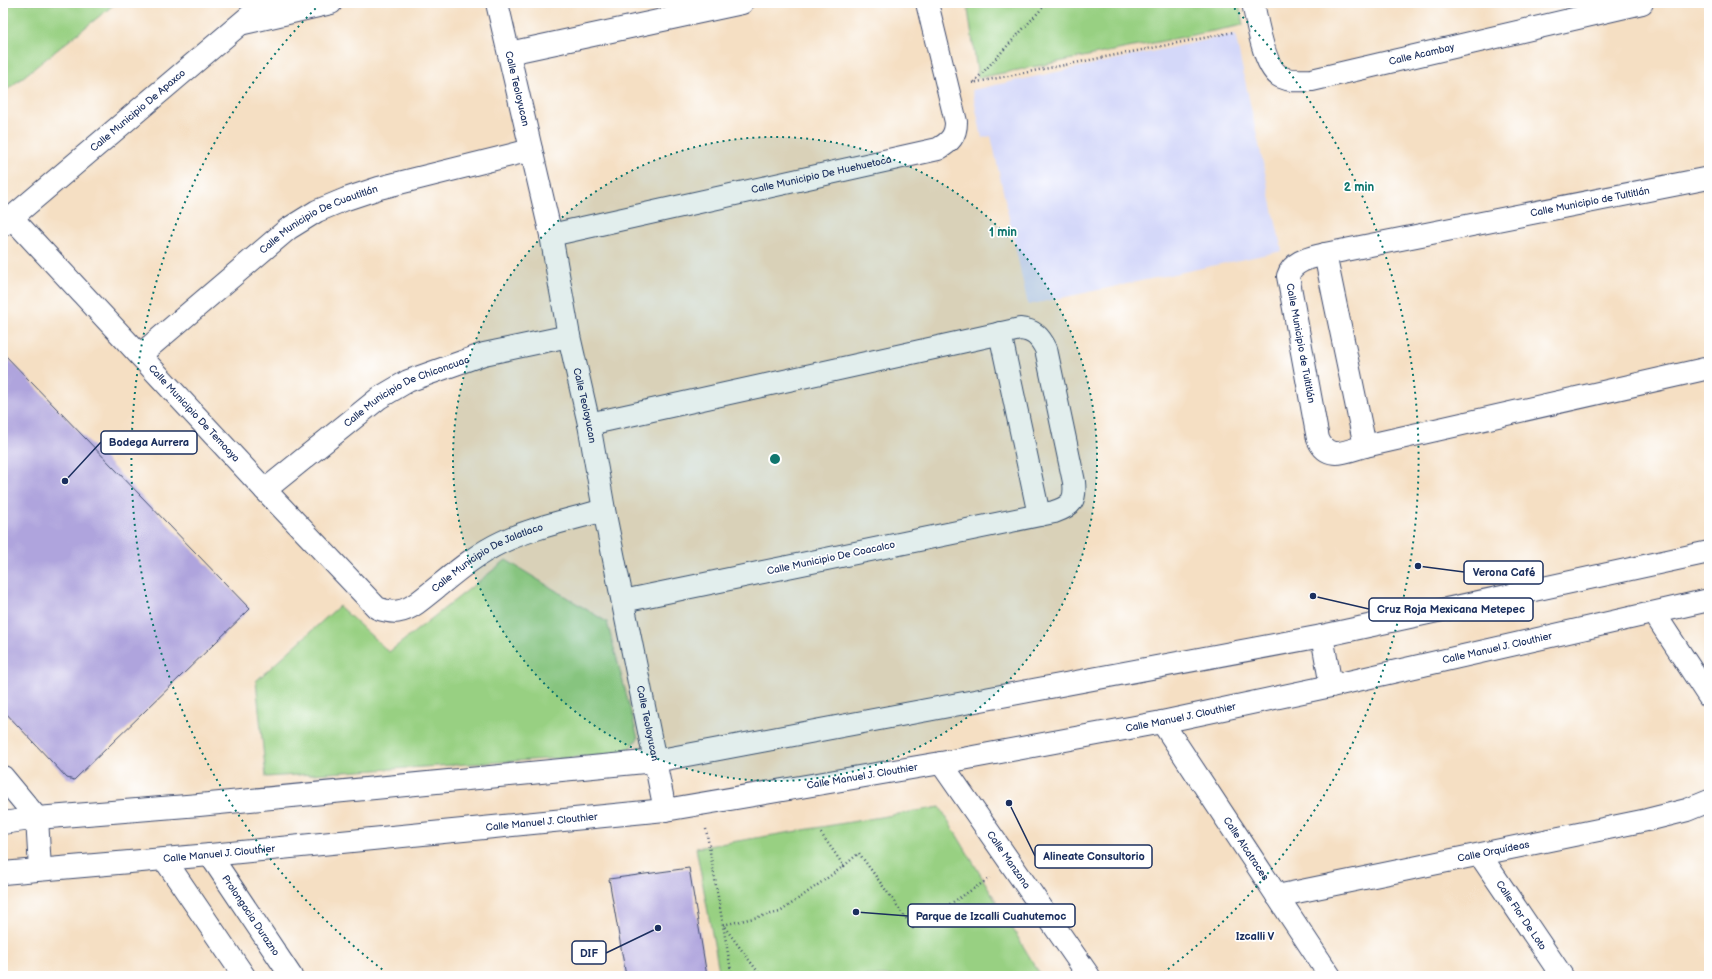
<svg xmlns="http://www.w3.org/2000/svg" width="1712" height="979" font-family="'Balsamiq Sans',sans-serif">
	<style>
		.built { fill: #d4d8f9 }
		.green { fill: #98d082; stroke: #5a8070 }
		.building { fill: #afa4dd }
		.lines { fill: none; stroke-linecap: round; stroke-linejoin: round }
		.minor-casing { stroke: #3c496d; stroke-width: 24 }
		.path { stroke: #3c496d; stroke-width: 2.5; stroke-dasharray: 1 3; stroke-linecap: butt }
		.minor { stroke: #fff; stroke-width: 22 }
		.ring { fill: none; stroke: #0f766e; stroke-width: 2; stroke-dasharray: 2 4 }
		.labels { text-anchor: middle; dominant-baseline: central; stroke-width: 3.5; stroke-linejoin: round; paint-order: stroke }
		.street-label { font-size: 10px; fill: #1b2f5e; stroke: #fff }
		.neighbourhood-label { font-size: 11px; font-weight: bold; fill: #1b2f5e; stroke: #fff }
		.centre { fill: #0f766e; stroke: #fff; stroke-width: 2 }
		.ring-label { font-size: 12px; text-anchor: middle; font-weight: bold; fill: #0f766e; stroke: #fff; stroke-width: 3.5; stroke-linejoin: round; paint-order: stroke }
		.leader { fill: none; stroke: #1b2f5e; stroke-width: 1.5 }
		.callout-dot { fill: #1b2f5e; stroke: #fff; stroke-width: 1.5 }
		.callout { fill: #fff; stroke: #1b2f5e; stroke-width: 1.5 }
		.callout-label { font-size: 11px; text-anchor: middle; font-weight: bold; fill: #1b2f5e }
	</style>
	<rect width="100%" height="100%" fill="#fff"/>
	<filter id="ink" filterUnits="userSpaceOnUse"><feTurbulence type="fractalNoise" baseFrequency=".025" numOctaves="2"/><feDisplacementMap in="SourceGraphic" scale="8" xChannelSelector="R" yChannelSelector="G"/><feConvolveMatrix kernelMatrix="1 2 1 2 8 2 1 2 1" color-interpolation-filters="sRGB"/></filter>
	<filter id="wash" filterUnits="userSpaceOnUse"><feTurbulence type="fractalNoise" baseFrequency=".012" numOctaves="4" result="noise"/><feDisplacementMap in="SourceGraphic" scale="16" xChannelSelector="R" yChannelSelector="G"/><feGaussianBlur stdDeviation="0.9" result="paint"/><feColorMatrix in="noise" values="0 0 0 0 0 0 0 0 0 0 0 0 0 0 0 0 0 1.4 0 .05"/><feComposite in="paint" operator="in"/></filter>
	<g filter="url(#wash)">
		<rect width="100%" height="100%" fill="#f5dfc3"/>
		<path class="built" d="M1235 34 1282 251 1028 305 991 136 982 138 972 90Z"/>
		<path class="green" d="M3 3H116L3 93Z
			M967 3H1239L1243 25 978 78Z
			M506 560 607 622 638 738 626 754 266 777 256 681 339 606 389 652Z
			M940 807 1041 976H720L696 848Z"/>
		<g id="blocks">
			<path class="building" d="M3 353 250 609 74 780 67 778 3 710Z
				M689 868 707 976H626L609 879Z"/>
		</g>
	</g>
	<g filter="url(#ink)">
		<use href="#blocks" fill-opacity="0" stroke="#3c496d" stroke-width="1"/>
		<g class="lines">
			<defs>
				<g id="minor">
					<path id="s1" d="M497 3 551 235 569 336 589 424 604 510 665 810"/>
					<path id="s2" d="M1253 3C1257 21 1264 69 1281 77 1292 82 1302 80 1312 80L1642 3"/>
					<path d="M244 23 331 3"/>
					<path d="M509 53 742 3"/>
					<path id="s3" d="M1709 178 1325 254C1311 258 1293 260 1288 276L1318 439C1328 462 1346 451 1365 446L1709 368"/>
					<path id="s4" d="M12 218 265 490 377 608C393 614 403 613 417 603 445 582 470 557 502 542 534 527 570 520 604 510"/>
					<path id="s5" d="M3 225 265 3"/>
					<path id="s6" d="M551 235 938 149C950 142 956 136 956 122L927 3"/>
					<path d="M1325 254 1365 446"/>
					<path d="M1000 333 1039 515"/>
					<path id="s7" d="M140 355 288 229 317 211 346 199 379 188 531 150"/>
					<path d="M589 424 1020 329C1034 330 1040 337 1046 349L1074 482C1076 500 1072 506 1054 512L623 601"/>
					<path id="s8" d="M265 490 379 398 408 381 484 354 569 336"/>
					<path d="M1654 613 1709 697"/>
					<path d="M1322 636 1331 686"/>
					<path id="s9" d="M1162 722 1330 976"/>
					<path id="s10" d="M941 763 1089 976"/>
					<path d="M3 777 37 818 40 869"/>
					<path d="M3 823 37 818 199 805 655 761 1322 636 1709 552"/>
					<path id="s11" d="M210 855 291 976"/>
					<path id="s12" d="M1480 855 1562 976"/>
					<path d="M165 860 244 976"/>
					<path id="s13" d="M3 873 210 855 665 810 941 763 1162 722 1331 686 1709 600"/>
					<path id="s14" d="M1277 896 1647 820 1687 810 1709 801"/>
				</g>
			</defs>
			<use href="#minor" class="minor-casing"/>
			<path class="path" d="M974 82 1047 3
				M972 83 1234 32
				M706 829 732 976
				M844 866 859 853 913 928 990 878
				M761 976 723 925 780 912 844 866 820 832"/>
			<use href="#minor" class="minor"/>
		</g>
	</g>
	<circle cx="775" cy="459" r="322" fill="#0f766e" fill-opacity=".12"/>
	<g class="ring">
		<circle cx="775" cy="459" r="322"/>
		<path d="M387 973A644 644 0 0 1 320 4M1230 4A644 644 0 0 1 1163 973"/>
	</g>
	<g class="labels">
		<g class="street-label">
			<text stroke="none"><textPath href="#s2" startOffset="225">Calle Acambay</textPath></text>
			<text stroke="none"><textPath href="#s1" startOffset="88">Calle Teoloyucan</textPath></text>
			<text stroke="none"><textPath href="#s5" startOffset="177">Calle Municipio De Apaxco</textPath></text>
			<text stroke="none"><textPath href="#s6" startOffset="277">Calle Municipio De Huehuetoca</textPath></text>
			<text transform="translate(1590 202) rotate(-11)">Calle Municipio de Tultitlán</text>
			<text stroke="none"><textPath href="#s7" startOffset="226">Calle Municipio De Cuautitlán</textPath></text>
			<text stroke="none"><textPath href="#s3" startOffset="505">Calle Municipio de Tultitlán</textPath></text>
			<text stroke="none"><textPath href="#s8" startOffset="174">Calle Municipio De Chiconcuac</textPath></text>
			<text stroke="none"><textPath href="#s1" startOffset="412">Calle Teoloyucan</textPath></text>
			<text stroke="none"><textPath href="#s4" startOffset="267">Calle Municipio De Temoaya</textPath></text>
			<text transform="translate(831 558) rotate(-12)">Calle Municipio De Coacalco</text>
			<text stroke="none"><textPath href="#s4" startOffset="661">Calle Municipio De Jalatlaco</textPath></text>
			<text stroke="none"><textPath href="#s13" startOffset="1513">Calle Manuel J. Clouthier</textPath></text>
			<text stroke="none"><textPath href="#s13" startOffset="1189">Calle Manuel J. Clouthier</textPath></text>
			<text stroke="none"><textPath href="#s1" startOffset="736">Calle Teoloyucan</textPath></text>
			<text stroke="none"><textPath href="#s13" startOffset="865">Calle Manuel J. Clouthier</textPath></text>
			<text stroke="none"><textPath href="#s13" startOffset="541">Calle Manuel J. Clouthier</textPath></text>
			<text stroke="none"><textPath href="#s9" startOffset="152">Calle Alcatraces</textPath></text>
			<text stroke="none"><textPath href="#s14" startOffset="221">Calle Orquídeas</textPath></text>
			<text stroke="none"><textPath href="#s13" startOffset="217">Calle Manuel J. Clouthier</textPath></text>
			<text stroke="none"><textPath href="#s10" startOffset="118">Calle Manzana</textPath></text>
			<text stroke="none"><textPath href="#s12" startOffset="73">Calle Flor De Loto</textPath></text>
			<text stroke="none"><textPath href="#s11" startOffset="73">Prolongacia Durazno</textPath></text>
		</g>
		<g class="neighbourhood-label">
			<text x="1255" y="936">Izcalli V</text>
		</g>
	</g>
	<circle cx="775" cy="459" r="6" class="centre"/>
	<g class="ring-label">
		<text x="1359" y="191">2 min</text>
		<text x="1003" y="236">1 min</text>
	</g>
	<path class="leader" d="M65 481L101 442M1418 566L1464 572M1313 596L1369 609M1009 803L1035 856M856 912L908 916M658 928L606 953"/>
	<g class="callout-dot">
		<circle cx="65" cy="481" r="4"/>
		<circle cx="1418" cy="566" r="4"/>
		<circle cx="1313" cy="596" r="4"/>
		<circle cx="1009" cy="803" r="4"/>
		<circle cx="856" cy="912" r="4"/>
		<circle cx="658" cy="928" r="4"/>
	</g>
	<g class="callout">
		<rect x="101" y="431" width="96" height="23" rx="4"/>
		<rect x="1464" y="561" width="79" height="23" rx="4"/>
		<rect x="1369" y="598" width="164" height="23" rx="4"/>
		<rect x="1035" y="845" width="117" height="23" rx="4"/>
		<rect x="908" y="904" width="167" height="23" rx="4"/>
		<rect x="572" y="941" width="34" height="23" rx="4"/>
	</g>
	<g class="callout-label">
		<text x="149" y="446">Bodega Aurrera</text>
		<text x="1504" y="576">Verona Café</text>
		<text x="1451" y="613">Cruz Roja Mexicana Metepec</text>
		<text x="1094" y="860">Alineate Consultorio</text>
		<text x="991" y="920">Parque de Izcalli Cuahutemoc</text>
		<text x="589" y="957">DIF</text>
	</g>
	<rect width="1712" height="979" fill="none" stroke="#fff" stroke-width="16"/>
</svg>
